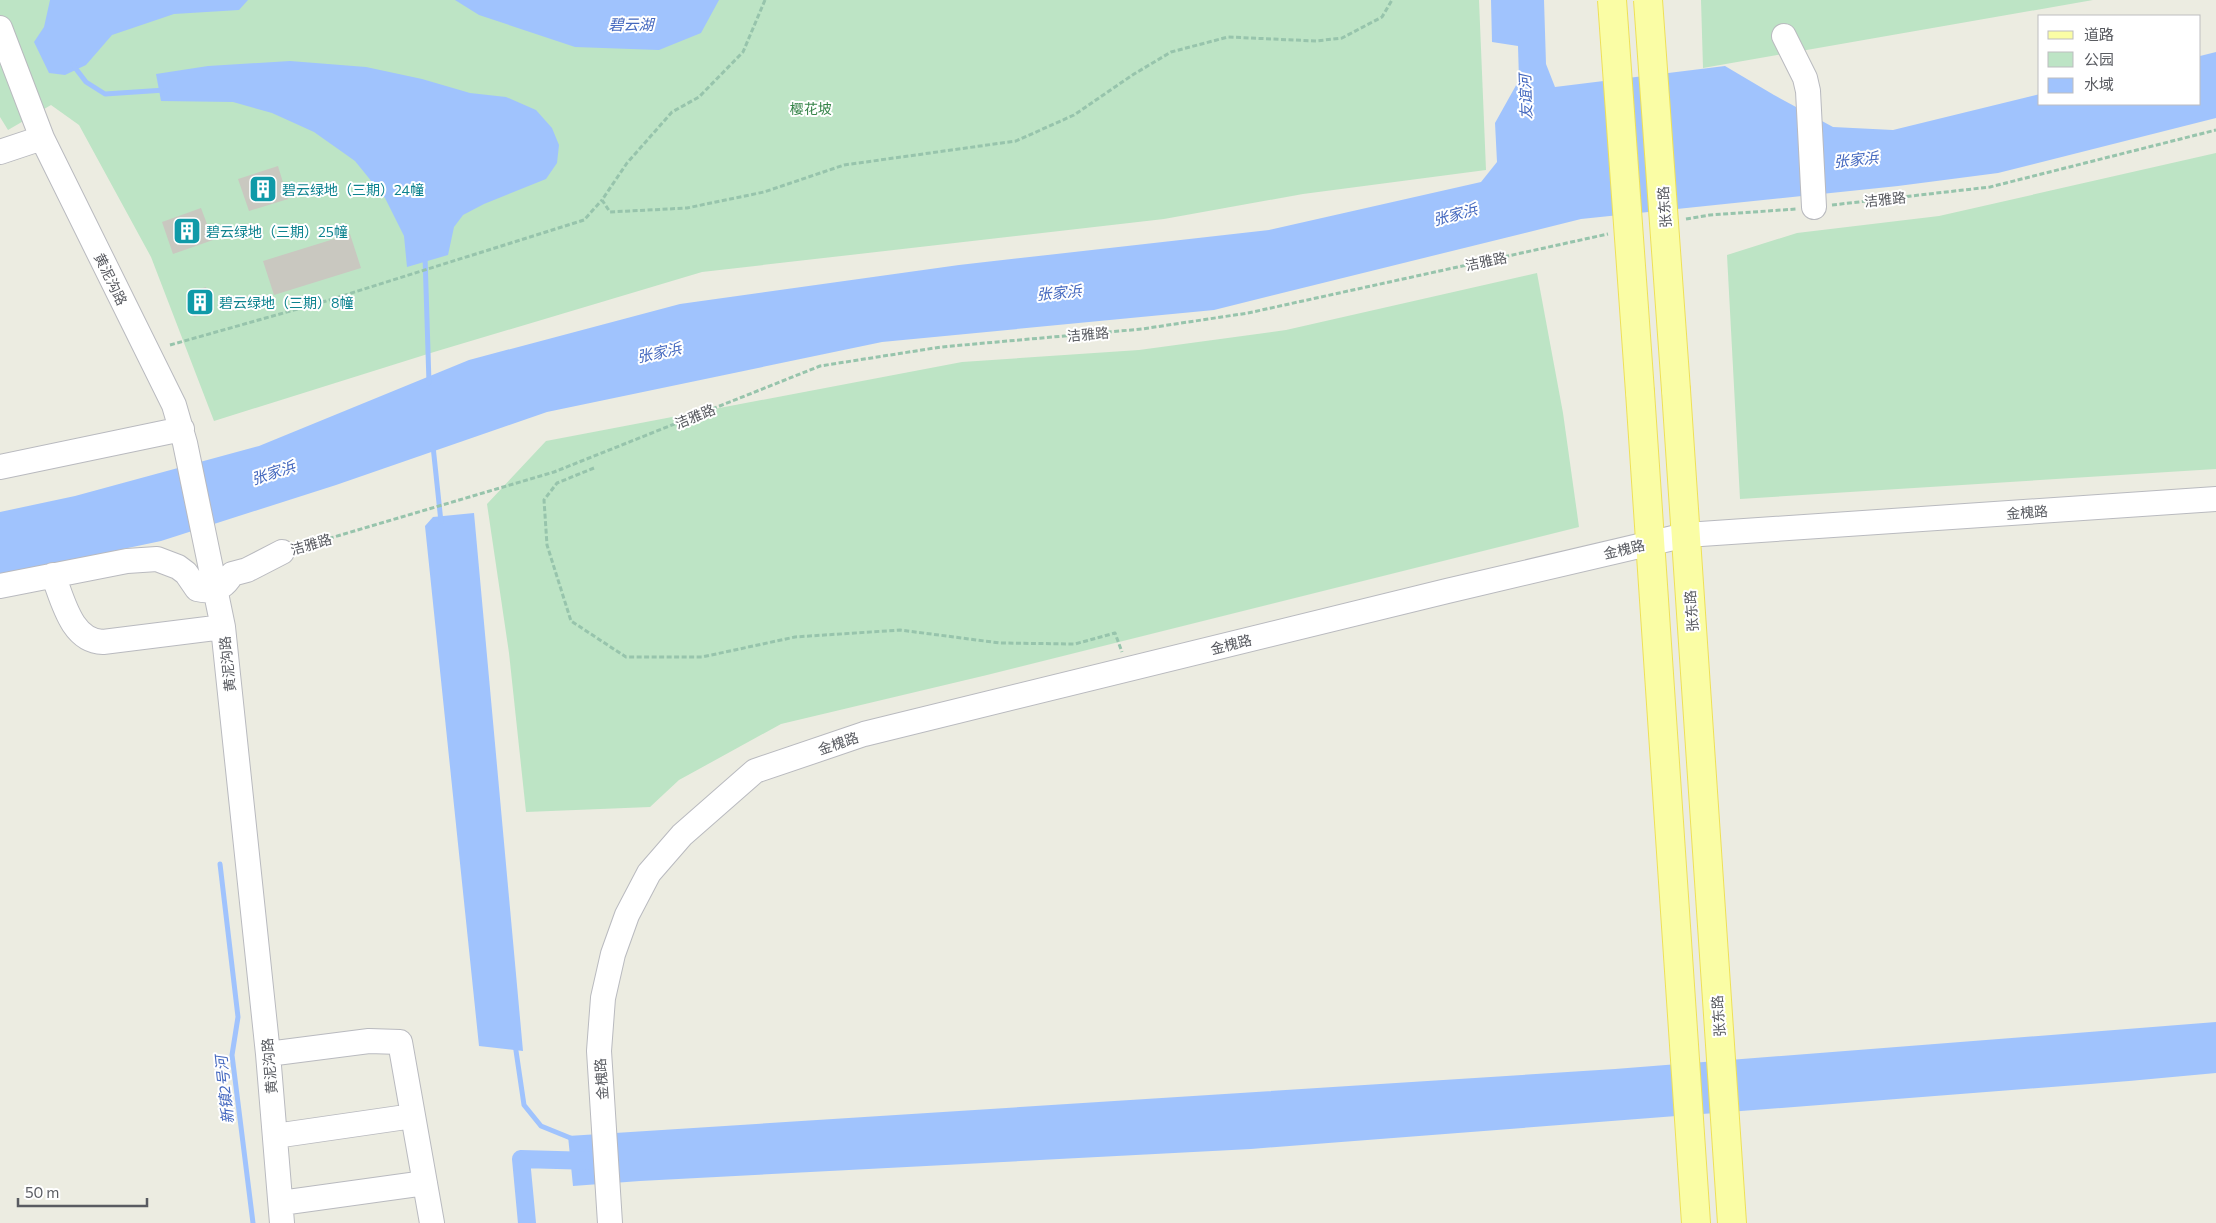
<svg xmlns="http://www.w3.org/2000/svg" width="2216" height="1223" font-family="Commissioner,'Noto Sans SC',sans-serif">
	<style>
		.green { fill: #bde4c5 }
		.water { fill: #a0c3fd }
		.lines { fill: none; stroke-linecap: round; stroke-linejoin: round }
		.stream { stroke: #a0c3fd; stroke-width: 5 }
		.canal { stroke: #a0c3fd; stroke-width: 18 }
		.building { fill: #c9c8c0 }
		.minor-casing { stroke: #b9babf; stroke-width: 26 }
		.major-casing { stroke: #eee058; stroke-width: 30 }
		.path { stroke: #97c4ac; stroke-width: 3; stroke-dasharray: 5 2.5; stroke-linecap: butt }
		.minor { stroke: #fff; stroke-width: 24 }
		.major { stroke: #fafda5; stroke-width: 28 }
		.major-bridge-casing { stroke: #eee058; stroke-width: 30; stroke-linecap: butt }
		.major-bridge { stroke: #fafda5; stroke-width: 28 }
		.labels { text-anchor: middle; dominant-baseline: central; stroke-width: 4; stroke-linejoin: round; paint-order: stroke }
		.park-label { font-size: 14px; fill: #368449; stroke: #fff }
		.culture-label { font-size: 14px; fill: #0d838f; stroke: #fff; text-anchor: start }
		.street-label { font-size: 14px; fill: #595b61; stroke: #fff }
		.water-label { font-size: 15px; font-style: italic; fill: #4468bf; stroke: #fff }
	</style>
	<rect width="100%" height="100%" fill="#ecece1"/>
	<path class="green" d="M0 0H1479L1486 170 1303 194 1164 219 702 272 434 352 214 421 151 257 79 125 51 105 8 130 0 117Z
		M1701 0H2093L1703 68Z
		M2216 153V469L1740 499 1727 255 1797 233 1939 216Z
		M1537 273 1563 413 1579 527 987 675 781 724 679 780 650 807 526 812 509 653 487 504 546 441 962 362 1139 350 1286 330Z"/>
	<path class="water" d="M50 0H248L239 10 174 14 112 35 86 65 65 75 49 73 34 42 44 27Z
		M455 0H719L701 33 659 50 575 47 479 15Z
		M1491 0H1544L1546 64 1555 87 1725 66 1774 95 1833 127 1893 130 2040 94V104H2200V56L2216 52V118L1998 173 1898 186 1581 219 1214 310 882 342 547 412 336 485 161 541 0 575V512L75 496 259 446 469 360 680 304 959 265 1269 230 1481 182 1497 162 1495 123 1519 80 1518 46 1492 42Z
		M290 61 366 67 422 79 470 93 506 97 536 110 552 128 559 145 557 163 546 179 484 204 463 215 454 227 448 255 407 267 404 236 385 198 355 161 314 132 272 113 233 102 161 101 156 74 208 66Z
		M474 513 523 1051 479 1046 425 526 433 517Z
		M2216 1022V1073L2129 1081 1251 1149 640 1181 573 1186 568 1136 1615 1069Z"/>
	<g class="lines">
		<path class="stream" d="M73 65 86 82 105 94 165 90
			M425 256 429 383
			M433 446 441 522
			M220 864 238 1017 232 1055 253 1223
			M515 1044 524 1105 541 1126 573 1139"/>
		<path class="canal" d="M527 1223 521 1159 593 1161"/>
	</g>
	<path class="building" d="M278 166 288 199 249 211 238 179Z
		M201 208 213 240 173 254 162 222Z
		M350 234 361 268 274 295 263 261Z
		M206 287 213 312 194 317 187 293Z"/>
	<g class="lines">
		<defs>
			<path id="minor" d="M0 28 42 138 174 405 185 443 223 627 268 1054 282 1223
				M1784 36 1805 78 1808 91 1814 207
				M0 152 42 138
				M0 467 182 429
				M53 575C63 600 71 641 103 642L223 627
				M0 586 127 561 157 559 178 567 186 573 197 589C213 593 224 588 232 574L247 570 282 552
				M268 1054 369 1041 400 1042 432 1223
				M275 1136 413 1116
				M281 1203 425 1183
				M610 1223 599 1051 603 998 613 954 627 915 649 873 682 835 755 771 864 734 1447 591 1686 535 2216 499"/>
			<path id="major" d="M1676 390 1732 1223
				M1640 392 1696 1223"/>
		</defs>
		<use href="#minor" class="minor-casing"/>
		<use href="#major" class="major-casing"/>
		<path class="path" d="M765 0 743 52 699 97 672 112 627 163 602 200 610 212 687 208 764 192 844 165 1016 141 1074 115 1134 74 1171 52 1228 37 1316 41 1342 38 1382 17 1392 0
			M1832 205 1990 187 2216 130
			M1686 219 1710 215 1796 209
			M170 345 326 301 584 220 602 200
			M594 468 557 483 544 500 547 545 571 621 626 657H702L795 637 900 630 1000 643 1075 644 1115 633 1122 652
			M300 547 554 472 820 366 941 347 1142 329 1248 313 1608 234"/>
		<use href="#minor" class="minor"/>
		<use href="#major" class="major"/>
		<defs>
			<path id="major-bridge" d="M1612 0 1640 392
				M1648 0 1676 390"/>
		</defs>
		<use href="#major-bridge" class="major-bridge-casing"/>
		<use href="#major-bridge" class="major-bridge"/>
	</g>
	<defs>
		<symbol id="building-square" viewBox="-11 -11 22 22"><rect x="-9" y="-9" width="18" height="18" rx="4" fill="#0f9aa8" stroke="#fff"/><path d="M-4-6H4V6H1V3H-1V6H-4ZM-2.5-4.3h1.7v1.8h-1.7ZM.8-4.3h1.7v1.8H.8ZM-2.5-1h1.7V.8h-1.7ZM.8-1h1.7V.8H.8Z" fill="#fff"/></symbol>
	</defs>
	<g fill-rule="evenodd">
		<use href="#building-square" x="247" y="173" width="32" height="32"/>
		<use href="#building-square" x="171" y="215" width="32" height="32"/>
		<use href="#building-square" x="184" y="286" width="32" height="32"/>
	</g>
	<g class="labels">
		<g class="park-label">
			<text x="811" y="108">樱花坡</text>
		</g>
		<g class="culture-label">
			<text x="282" y="189">碧云绿地（三期）24幢</text>
			<text x="206" y="231">碧云绿地（三期）25幢</text>
			<text x="219" y="302">碧云绿地（三期）8幢</text>
		</g>
		<g class="street-label">
			<text transform="translate(1885 199) rotate(-6)">洁雅路</text>
			<text transform="translate(1664 207) rotate(-94)">张东路</text>
			<text transform="translate(1486 261) rotate(-12)">洁雅路</text>
			<text transform="translate(111 279) rotate(64)">黄泥沟路</text>
			<text transform="translate(1088 334) rotate(-5)">洁雅路</text>
			<text transform="translate(695 416) rotate(-22)">洁雅路</text>
			<text transform="translate(2027 512) rotate(-4)">金槐路</text>
			<text transform="translate(311 544) rotate(-16)">洁雅路</text>
			<text transform="translate(1624 549) rotate(-13)">金槐路</text>
			<text transform="translate(1691 611) rotate(-94)">张东路</text>
			<text transform="translate(1231 644) rotate(-14)">金槐路</text>
			<text transform="translate(227 664) rotate(-96)">黄泥沟路</text>
			<text transform="translate(838 743) rotate(-19)">金槐路</text>
			<text transform="translate(1718 1016) rotate(-94)">张东路</text>
			<text transform="translate(269 1066) rotate(-95)">黄泥沟路</text>
			<text transform="translate(601 1079) rotate(-94)">金槐路</text>
		</g>
		<g class="water-label">
			<text x="631" y="24">碧云湖</text>
			<text transform="translate(1525 97) rotate(-92)">友谊河</text>
			<text transform="translate(1856 159) rotate(-6)">张家浜</text>
			<text transform="translate(1455 214) rotate(-15)">张家浜</text>
			<text transform="translate(1059 292) rotate(-5)">张家浜</text>
			<text transform="translate(659 352) rotate(-12)">张家浜</text>
			<text transform="translate(273 472) rotate(-18)">张家浜</text>
			<text transform="translate(224 1090) rotate(-96)">新镇2号河</text>
		</g>
	</g>
	<rect x="2038" y="15" width="162" height="90" fill="#ffffff" stroke="#bdbdc0"/>
	<rect x="2048" y="31" width="25" height="8" fill="#fafda5" stroke="#bdbdc0"/>
	<text x="2084" y="40" font-size="15" fill="#595b61">道路</text>
	<rect x="2048" y="52" width="25" height="15" fill="#bde4c5" stroke="#bdbdc0"/>
	<text x="2084" y="65" font-size="15" fill="#595b61">公园</text>
	<rect x="2048" y="78" width="25" height="15" fill="#a0c3fd" stroke="#bdbdc0"/>
	<text x="2084" y="90" font-size="15" fill="#595b61">水域</text>
	<path d="M18 1198v8h129v-8" fill="none" stroke="#595b61" stroke-width="2.5"/>
	<text x="25" y="1198" font-size="15" fill="#595b61" stroke="#ffffff" stroke-width="4" paint-order="stroke">50 m</text>
</svg>
